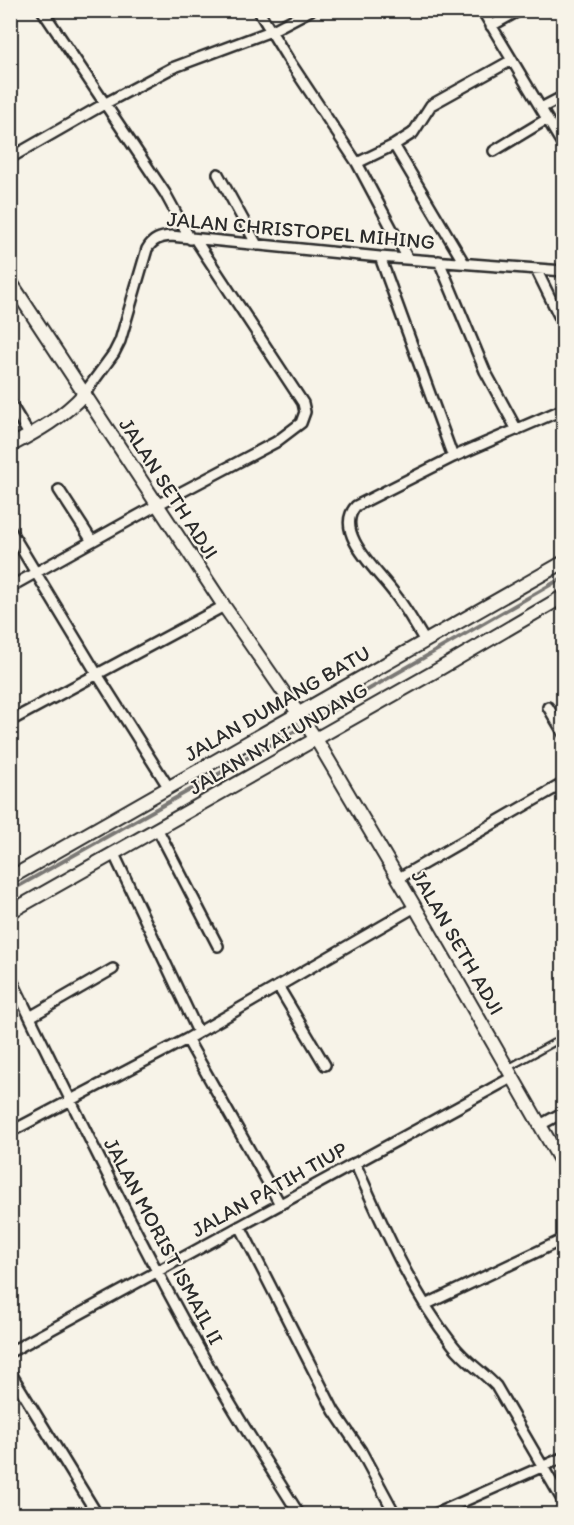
<svg xmlns="http://www.w3.org/2000/svg" width="574" height="1525" font-family="Itim,sans-serif">
	<style>
		.lines { fill: none; stroke-linecap: round; stroke-linejoin: round }
		.stream { stroke: #7a7874; stroke-width: 4 }
		.lane-casing { stroke: #2b2b2b; stroke-width: 9 }
		.street-casing { stroke: #2b2b2b; stroke-width: 14 }
		.secondary-casing { stroke: #2b2b2b; stroke-width: 16 }
		.lane { stroke: #f7f3e8; stroke-width: 4.5 }
		.street { stroke: #f7f3e8; stroke-width: 9 }
		.secondary { stroke: #f7f3e8; stroke-width: 12 }
		.labels { text-anchor: middle; dominant-baseline: central; stroke-width: 4.5; stroke-linejoin: round; paint-order: stroke }
		.street-label { font-size: 21px; fill: #2b2b2b; stroke: #f7f3e8 }
	</style>
	<rect width="100%" height="100%" fill="#f7f3e8"/>
	<filter id="ink" filterUnits="userSpaceOnUse"><feTurbulence type="fractalNoise" baseFrequency=".0167" numOctaves="2"/><feDisplacementMap in="SourceGraphic" scale="12" xChannelSelector="R" yChannelSelector="G"/><feConvolveMatrix kernelMatrix="1 2 1 2 8 2 1 2 1" color-interpolation-filters="sRGB"/></filter>
	<g filter="url(#ink)">
		<g class="lines">
			<path class="stream" d="M10 891 345 703 564 577"/>
			<defs>
				<path id="lane" d="M508 1068 564 1037"/>
				<path id="street" d="M42 10 165 193 190 239
					M258 10 288 59 357 163 408 259
					M482 10 564 147
					M491 26 520 10
					M541 108 564 96
					M394 145 464 263
					M494 151 547 119
					M10 158 106 103 172 68 271 31 311 10
					M357 163 394 145 413 133 431 105 512 60
					M218 174 257 245
					M380 257 453 457
					M439 261 485 371 517 430
					M536 269 564 326
					M84 394 114 353 120 341 147 249C153 239 160 237 171 236L380 257 564 271
					M10 403 30 436
					M59 490 92 541
					M10 530 97 674 169 788
					M10 587 157 505 276 442 301 423 305 412 303 403 195 239
					M425 641C415 625 406 608 394 593 380 573 332 532 356 506L453 457 564 409
					M548 707 564 734
					M10 721 224 606
					M158 830 218 946
					M114 854 198 1032
					M399 878 564 783
					M10 976C77 1114 144 1253 220 1386 245 1430 273 1472 299 1514
					M278 986 325 1065
					M30 1017 113 969
					M187 1039 280 1204
					M540 1125 564 1112
					M10 1132 187 1039 415 907
					M355 1163C383 1226 410 1290 453 1345 465 1361 482 1371 496 1386L564 1503
					M240 1226 334 1411 361 1451 395 1514
					M425 1305 564 1239
					M10 1352 513 1077
					M10 1372 97 1514
					M435 1514 564 1457"/>
				<path id="secondary" d="M10 281 224 606 316 739 415 907 564 1167
					M10 446C38 431 63 417 84 394
					M10 878 564 562
					M10 912 441 668 564 596"/>
			</defs>
			<use href="#lane" class="lane-casing"/>
			<use href="#street" class="street-casing"/>
			<use href="#secondary" class="secondary-casing"/>
			<use href="#lane" class="lane"/>
			<use href="#street" class="street"/>
			<use href="#secondary" class="secondary"/>
		</g>
	</g>
	<g class="labels">
		<g class="street-label">
			<text transform="translate(301 230) rotate(5)">JALAN CHRISTOPEL MIHING</text>
			<text transform="translate(169 488) rotate(57)">JALAN SETH ADJI</text>
			<text transform="translate(277 703) rotate(-30)">JALAN DUMANG BATU</text>
			<text transform="translate(278 738) rotate(-30)">JALAN NYAI UNDANG</text>
			<text transform="translate(458 942) rotate(60)">JALAN SETH ADJI</text>
			<text transform="translate(269 1189) rotate(-29)">JALAN PATIH TIUP</text>
			<text transform="translate(164 1241) rotate(62)">JALAN MORIST ISMAIL II</text>
		</g>
	</g>
	<rect width="574" height="1525" fill="none" stroke="#f7f3e8" stroke-width="36"/>
	<rect x="18" y="18" width="538" height="1489" fill="none" stroke="#2b2b2b" stroke-width="2" filter="url(#ink)"/>
</svg>
